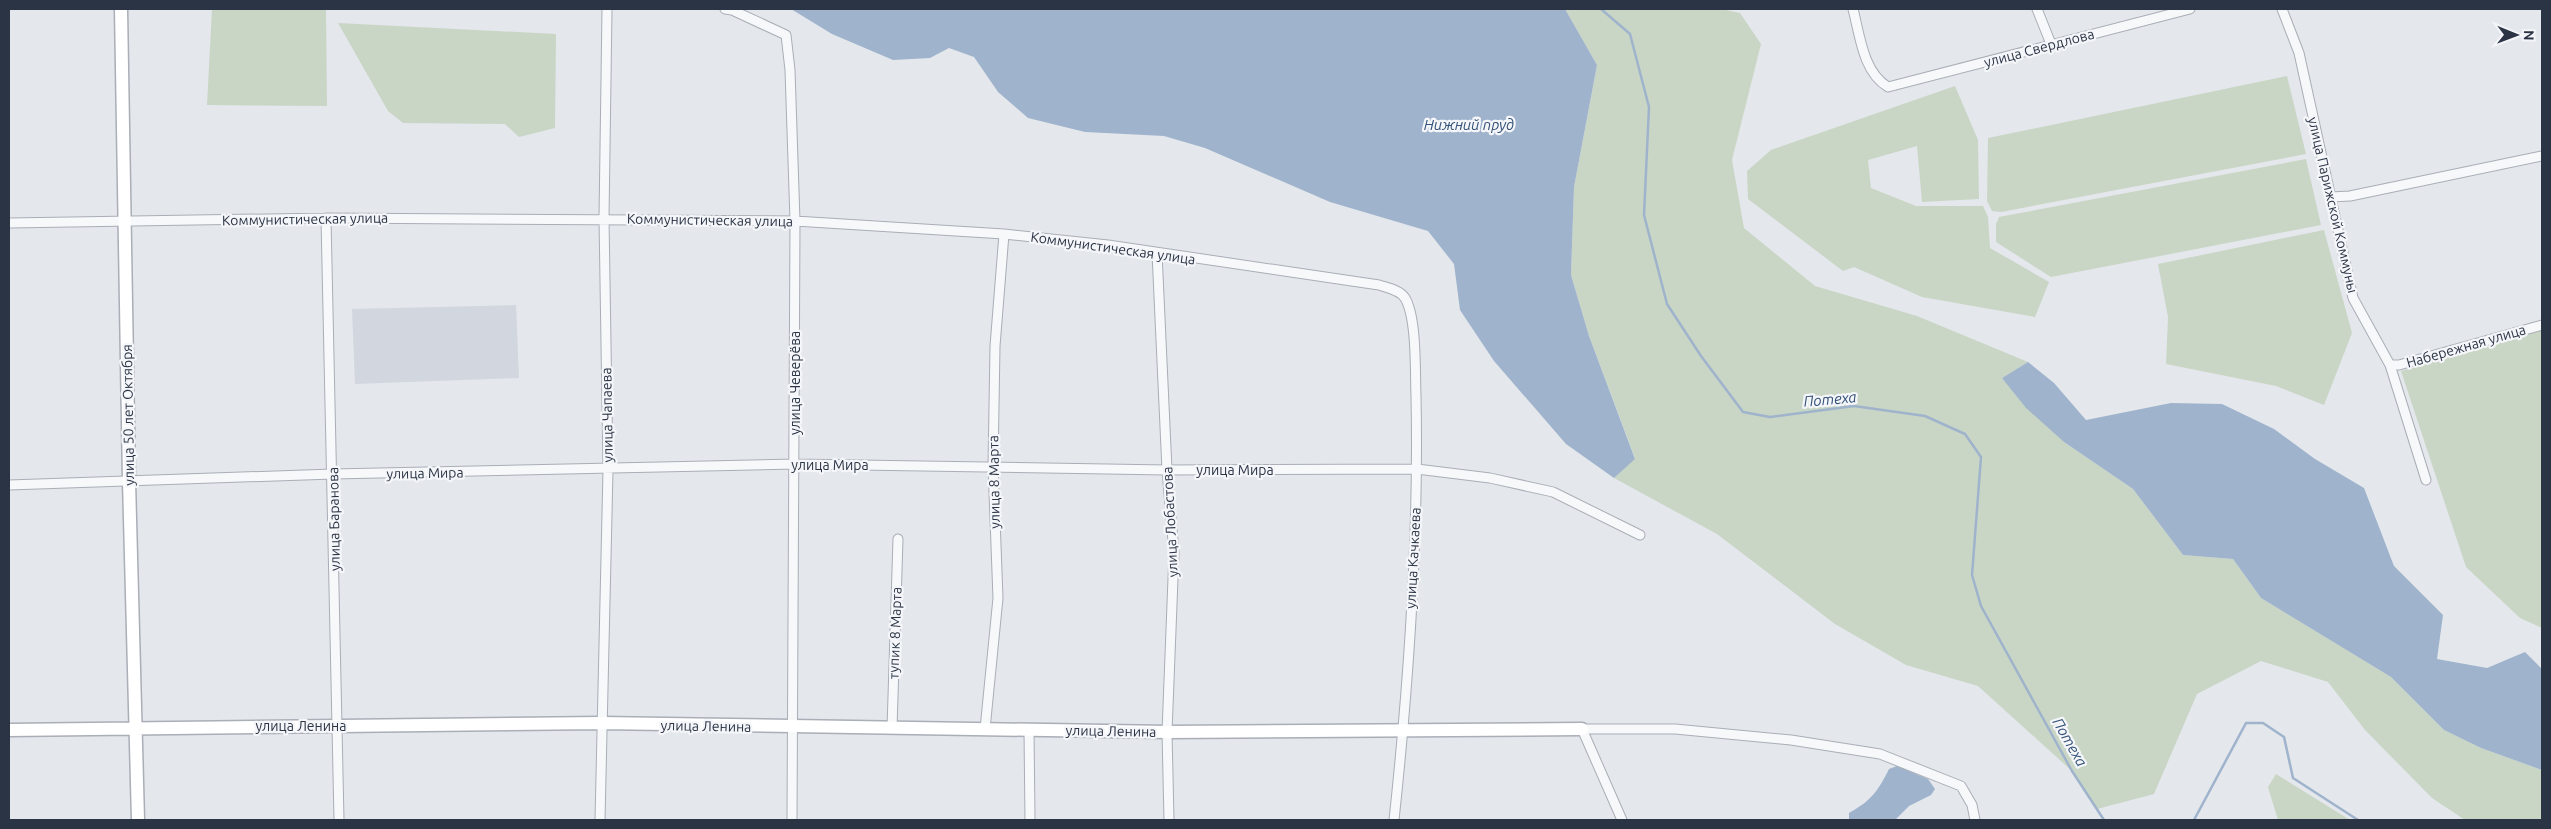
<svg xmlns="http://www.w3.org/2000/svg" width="2551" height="829" font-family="Ubuntu,sans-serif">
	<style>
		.built { fill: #d2d6de }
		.green { fill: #c9d6c5 }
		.water { fill: #9fb4cc }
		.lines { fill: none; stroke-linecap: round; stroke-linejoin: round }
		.stream { stroke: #9fb4cc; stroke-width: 2.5 }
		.street-casing { stroke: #a9aeb7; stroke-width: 11 }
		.secondary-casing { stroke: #a9aeb7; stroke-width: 15 }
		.street { stroke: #f7f8fa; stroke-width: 9 }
		.secondary { stroke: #fff; stroke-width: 12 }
		.labels { text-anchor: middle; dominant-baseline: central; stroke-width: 4.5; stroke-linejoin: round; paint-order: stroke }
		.street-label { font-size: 14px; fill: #2b3445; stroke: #f4f6f9 }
		.water-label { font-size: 15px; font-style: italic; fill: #34527a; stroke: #f4f6f9 }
	</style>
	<rect width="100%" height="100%" fill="#e4e7ec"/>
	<path class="built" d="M516 305 519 378 355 384 352 309Z"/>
	<path class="green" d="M212 9H326L327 106 207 105Z
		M1565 9H1721L1740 13 1761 44 1732 160 1744 228 1815 286 1917 316 2028 362 2002 378 2064 442 2133 489 2183 555 2233 559 2261 598 2391 677 2444 730 2481 748 2542 770V820H2465L2432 798 2365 730 2328 682 2261 661 2197 694 2154 794 2097 809 2072 771 1978 686 1906 665 1835 624 1717 534 1614 478 1635 458 1589 336 1571 275 1574 187 1597 65Z
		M338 23 556 34 555 128 519 137 505 124 403 123 388 111Z
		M2287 76 2306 154 2001 212 1992 211 1987 201 1988 138Z
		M1955 86 1978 140 1979 199 1922 202 1917 146 1868 160 1871 188 1916 206H1983L1988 217 1990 248 2049 282 2035 317 1922 297 1854 267 1843 271 1748 199 1747 171 1771 150Z
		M2306 159 2321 225 2051 277 1996 242V224L1999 217Z
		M2324 230 2352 333 2324 405 2276 386 2166 364 2168 317 2158 264Z
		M2542 330V628L2520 618 2466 567 2401 371Z
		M2276 774 2350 820H2278L2268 787Z"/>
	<path class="water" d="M791 9H1565L1597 65 1574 187 1571 275 1589 336 1635 459 1614 478 1566 444 1494 361 1460 310 1454 264 1428 231 1330 202 1205 148 1164 136 1085 132 1028 118 998 92 974 57 949 48 930 58 893 60 832 34Z
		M2028 362 2054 383 2086 420 2171 403 2222 404 2274 429 2315 459 2364 488 2394 566 2443 615 2437 659 2487 668 2525 652 2542 669V770L2481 748 2444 730 2391 677 2261 598 2233 559 2183 555 2133 489 2064 442 2026 408 2002 378Z
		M1897 766 1928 779 1935 789 1931 795 1909 806 1895 820H1849V813C1871 801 1878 791 1889 769Z"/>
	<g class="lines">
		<path class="stream" d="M1601 9 1630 34 1649 107 1644 215 1667 304 1701 356 1743 412 1770 417 1854 406 1925 416 1965 434 1981 457 1972 575 1981 606 2072 771 2104 820
			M2194 820 2246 723H2263L2284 737 2293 778 2358 820"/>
		<defs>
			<path id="street" d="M725 9 732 10 786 35 790 70 795 221 792 820
				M1853 9C1860 36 1863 72 1888 87L2190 9
				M2037 9 2051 44
				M2282 9 2299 53 2353 298 2390 365 2426 480
				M2331 197 2350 196 2542 156
				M326 218 339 820
				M9 223 326 218 795 221 1004 234 1108 245 1379 285C1388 288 1400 290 1405 298 1417 318 1415 372 1416 396 1419 537 1409 680 1394 820
				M1157 253 1167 470 1174 553 1167 732 1169 820
				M2390 365H2399L2542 325
				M9 485 333 474 795 464 1167 470 1417 469 1490 478 1553 492 1640 535
				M892 728 898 539
				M985 729 998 598 993 466 995 346 1004 234
				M1029 730 1030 820
				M600 820 608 470 604 218 607 9
				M1622 820 1582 729H1675L1791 740 1880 754 1961 786 1972 805 1975 820"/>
			<path id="secondary" d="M121 9 129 481 138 820
				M9 730 601 723 1167 732 1582 729"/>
		</defs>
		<use href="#street" class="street-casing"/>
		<use href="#secondary" class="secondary-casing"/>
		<use href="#street" class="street"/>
		<use href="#secondary" class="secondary"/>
	</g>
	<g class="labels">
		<g class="street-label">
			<text transform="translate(2039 48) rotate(-15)">улица Свердлова</text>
			<text transform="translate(2333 205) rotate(77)">улица Парижской Коммуны</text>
			<text transform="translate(305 219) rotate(-1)">Коммунистическая улица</text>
			<text transform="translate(710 220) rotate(1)">Коммунистическая улица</text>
			<text transform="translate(1113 248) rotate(8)">Коммунистическая улица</text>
			<text transform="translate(2466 346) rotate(-16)">Набережная улица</text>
			<text transform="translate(795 383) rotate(-90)">улица Чеверёва</text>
			<text transform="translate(128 415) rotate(-91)">улица 50 лет Октября</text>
			<text transform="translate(607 415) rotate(-91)">улица Чапаева</text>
			<text x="830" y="465">улица Мира</text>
			<text x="1235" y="470">улица Мира</text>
			<text transform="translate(425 473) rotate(-1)">улица Мира</text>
			<text transform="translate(994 482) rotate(-91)">улица 8 Марта</text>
			<text transform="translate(334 519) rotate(-91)">улица Баранова</text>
			<text transform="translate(1170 522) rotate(-93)">улица Лобастова</text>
			<text transform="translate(1413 558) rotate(-87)">улица Качкаева</text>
			<text transform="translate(895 633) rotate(-88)">тупик 8 Марта</text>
			<text x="301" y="726">улица Ленина</text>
			<text transform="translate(706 726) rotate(1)">улица Ленина</text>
			<text transform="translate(1111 731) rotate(1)">улица Ленина</text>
		</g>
		<g class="water-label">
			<text x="1469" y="124">Нижний пруд</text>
			<text transform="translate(1830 399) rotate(-5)">Потеха</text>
			<text transform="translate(2070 742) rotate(60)">Потеха</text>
		</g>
	</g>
	<rect width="2551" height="829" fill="none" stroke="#2b3445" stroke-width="20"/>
	<g transform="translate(2516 35) rotate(91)" stroke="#f4f6f9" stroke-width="4" paint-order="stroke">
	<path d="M0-4L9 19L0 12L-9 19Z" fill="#2b3445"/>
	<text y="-8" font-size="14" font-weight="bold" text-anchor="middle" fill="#2b3445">N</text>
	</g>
</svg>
